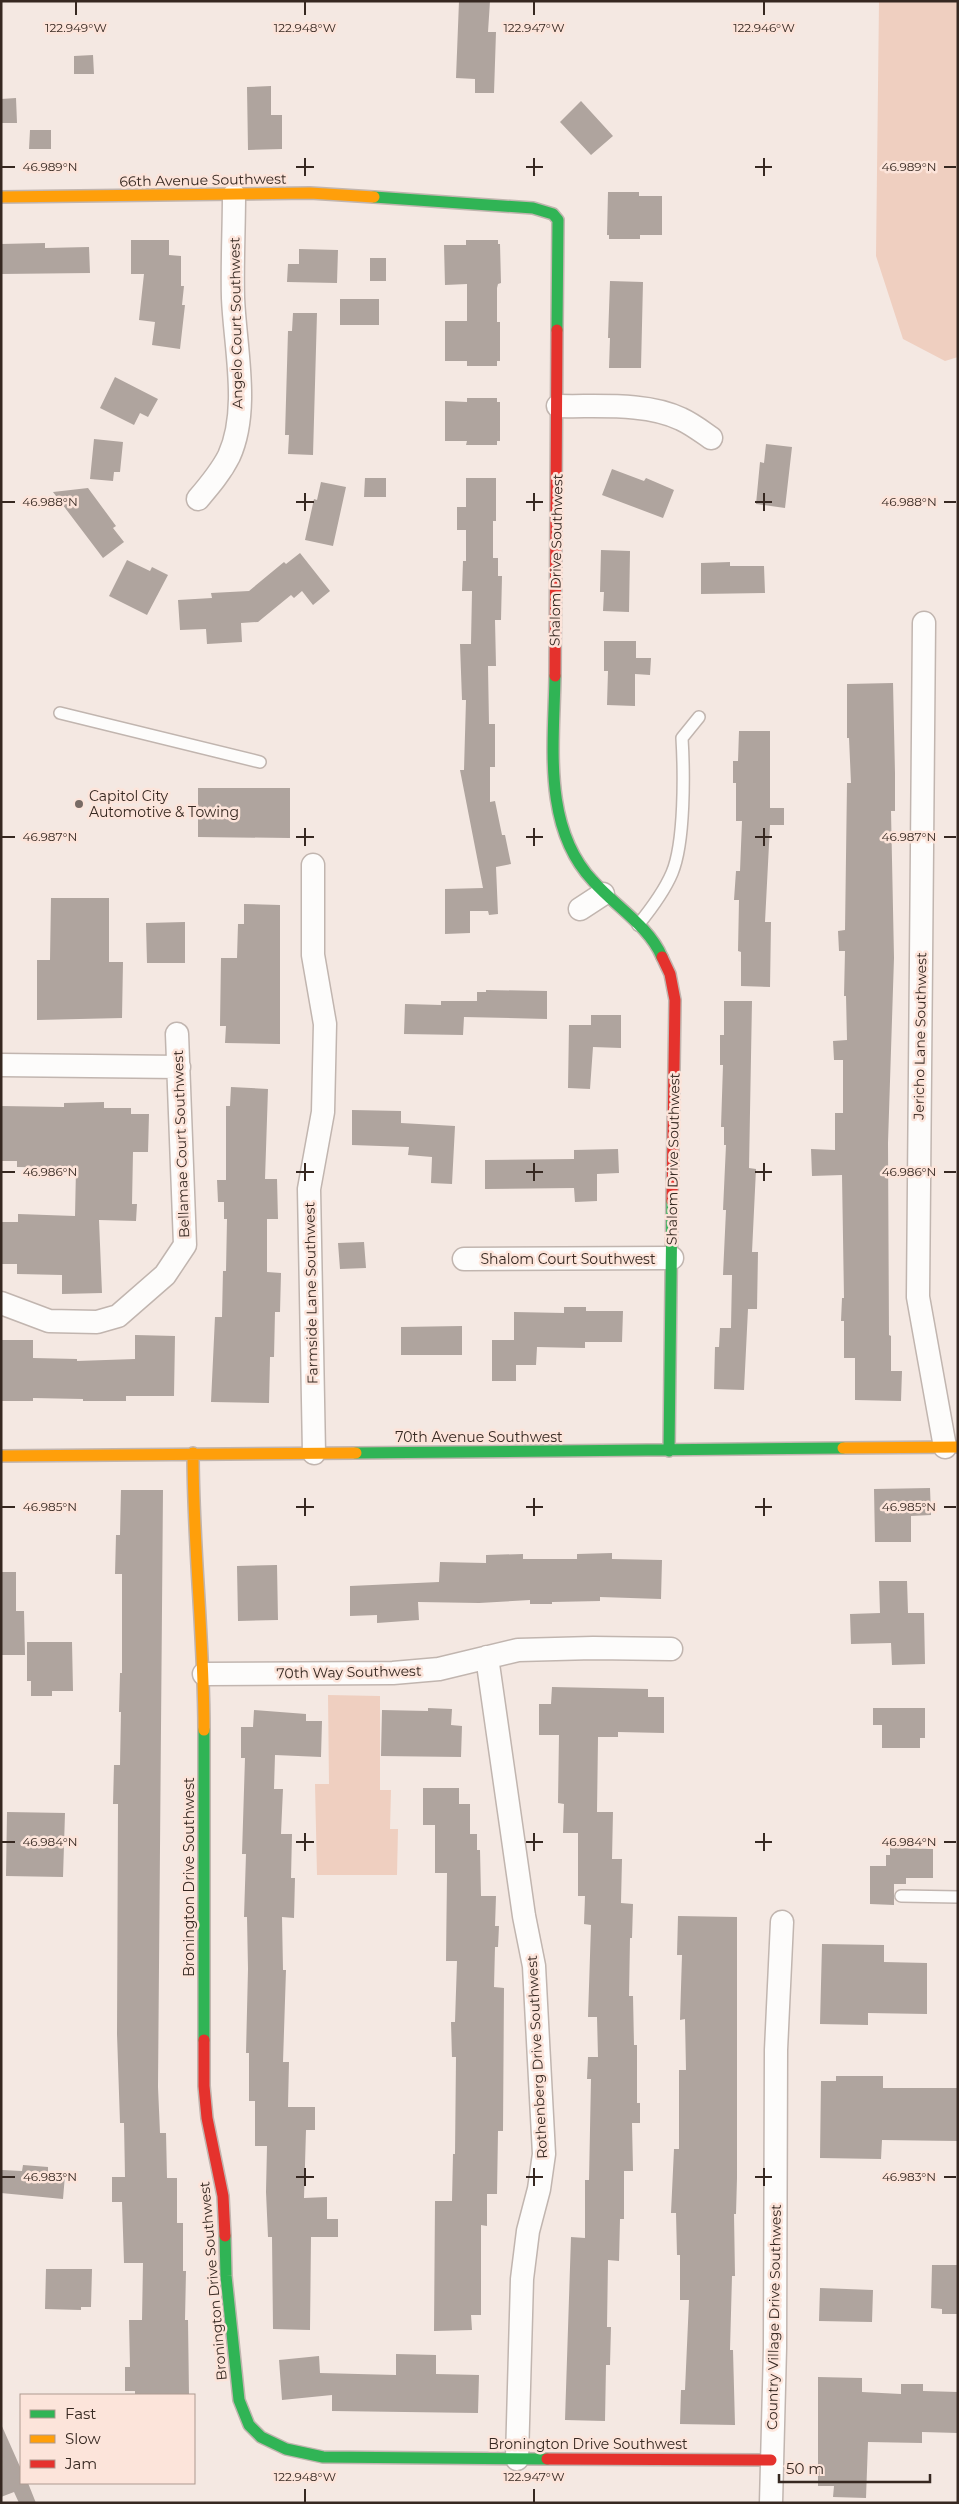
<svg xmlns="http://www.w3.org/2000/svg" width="959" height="2504" font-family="Montserrat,sans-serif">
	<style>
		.green { fill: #efcfc0 }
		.building { fill: #afa49e }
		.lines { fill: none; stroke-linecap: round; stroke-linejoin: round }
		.lane-casing { stroke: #c1b5af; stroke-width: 14 }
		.street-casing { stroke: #c1b5af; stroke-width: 25 }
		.fast-casing { stroke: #c1b5af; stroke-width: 14 }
		.slow-casing { stroke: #c1b5af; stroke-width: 14 }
		.jam-casing { stroke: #c1b5af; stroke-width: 14 }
		.lane { stroke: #fdfcfb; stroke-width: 11 }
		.street { stroke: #fdfcfb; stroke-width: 22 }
		.fast { stroke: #30b455; stroke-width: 11 }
		.slow { stroke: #ff9f0a; stroke-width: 11 }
		.jam { stroke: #e5322d; stroke-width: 11 }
		.ticks { fill: none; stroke: #362821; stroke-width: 2 }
		.poi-dot { fill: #786b65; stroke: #fce4da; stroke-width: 2 }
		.labels { text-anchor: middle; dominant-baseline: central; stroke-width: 5; stroke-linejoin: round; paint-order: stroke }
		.street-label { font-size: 14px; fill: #362821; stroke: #fce4da }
		.poi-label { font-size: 14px; fill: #362821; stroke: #fce4da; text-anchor: start }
		.ticks-label { font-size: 12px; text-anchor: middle; fill: #362821; stroke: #fce4da; stroke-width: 5; stroke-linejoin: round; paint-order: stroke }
	</style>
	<rect width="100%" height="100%" fill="#f4e8e2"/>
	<path class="green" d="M879 1H958V357L945 361 903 339 876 256Z
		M328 1695 380 1696V1790H391L390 1829H398L397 1875H317L315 1784H329Z"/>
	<path class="building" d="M459 1H490L488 32H496L494 93H475V79L456 78Z
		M93 55 94 74H74V56Z
		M271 86V115H282V149L248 150 247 87Z
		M16 98 17 123H1V99Z
		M581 101 613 136 591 155 560 122Z
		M30 130H51V149H29Z
		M608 192H639V196H662V235H640V239H609V235H607Z
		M131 240H169V255L181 256V286H184L182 305H185L180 349 152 345 155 322 139 320 144 274H131Z
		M466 240H498V244H500L501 283 498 284 497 288V322H500V361H497V366H467V361H445V321H467V284L445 285 444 245H466Z
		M45 243V248L89 247 90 273 1 274V244Z
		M299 249 338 250 337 283 287 282 288 264H299Z
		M370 258H386V281H370Z
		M610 281 643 282 641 368H609L610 338H608Z
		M340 299H379V325H340Z
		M293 313H317L313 455 288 454 289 435H285L288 331H292Z
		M115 377 158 399 148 417 140 413 134 425 100 408Z
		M467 398H497V402H500V441H497V445H466L467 441H445V401L467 402Z
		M94 439 123 442 120 472H114L113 481 90 479Z
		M766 444 792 447 785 508 756 504 760 462 764 463Z
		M612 469 644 481 646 478 674 490 663 518 602 495Z
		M365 478H386V497H364Z
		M466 478H496V521H493V558H498V576H502L501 620H495L496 666H488L489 724H495V767H490V802L495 801 502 835H505L511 864 496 867 498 914 489 915 488 911H470V933L445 934V889L483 888 460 770H464L466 700H462L460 644H471L472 591H462L463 561H466V530H457V507H466Z
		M321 482 346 487 333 546 305 540 314 499 317 500Z
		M88 488 116 526 113 528 124 542 103 558 53 492Z
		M601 550 630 551 629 612 603 611 604 592H600Z
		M300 553 330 591 313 605 302 591 294 598 291 595 258 622 241 623 242 642 207 644 206 629 180 630 178 600 212 598 211 593 249 591 284 562 286 564Z
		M127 560 150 571 152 567 168 575 147 615 109 596Z
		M730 562V566H764L765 593 701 594V563Z
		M604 641H636V658H651L650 675 635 674V706L607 705 608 671H604Z
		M893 683 895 773V811H891L894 958 888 1143 889 1335 891 1336V1371H902L901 1401 855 1400V1358H844V1321H841L842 1298H844L842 1175 812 1176 811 1149 835 1150V1113H843V1060H834L833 1041 847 1040 846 996H844L845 951H839L838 931 845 930 847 783H851L849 738H847V684Z
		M739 731H770V808H784V825H770L765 922H771L770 987 741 986V952L738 951 739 900H734L736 871H740L742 821H736V783H733V761H738Z
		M198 788H290V838L198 837Z
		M51 898H109V962H123L122 1018 37 1020V960H50Z
		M244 904 280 905V1044L225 1043 226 1026H220L221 958H237L238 924H244Z
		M185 922V963H147L146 923Z
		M486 990 547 991V1019L464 1017 463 1035 404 1034 405 1004 441 1005V1001H477V992H486Z
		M724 1001H752L749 1168 756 1169 752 1252H758L757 1309H748L744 1390 714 1389 715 1347H719L720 1328H731L732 1275H723L726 1210H723L726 1145H724V1127H721L723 1065H720V1035H724Z
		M591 1015H621V1048L593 1047 590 1089 568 1088 569 1025H591Z
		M231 1087 268 1089 265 1179H277L278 1219H267V1272L281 1273 280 1312H275L274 1357H270L269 1403 211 1402 215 1317H222L223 1271H226L227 1219H224V1202H218L217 1180H226V1106H230Z
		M104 1102V1108H131V1114H149L148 1152H133L132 1204H137L136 1221 99 1220 102 1293 62 1294V1275L17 1274V1264H1V1222H18V1214L75 1216 76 1168 17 1167V1161H1V1106L64 1107V1103Z
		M352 1110 401 1111V1123L455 1126 452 1184 431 1183 432 1157 408 1155 409 1147 352 1145Z
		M618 1149 619 1173 597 1174V1201L575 1202 574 1188 485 1189V1160L574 1159V1150Z
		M364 1242 366 1268 340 1269 338 1243Z
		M564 1307H586V1311H623L622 1342H585V1348L537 1347 536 1365H516V1381H492V1340H514V1312L564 1313Z
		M462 1326V1355H401V1327Z
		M135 1335 175 1336 174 1396H126V1401H83V1399L33 1398V1401H1V1340H33V1358L77 1359V1361L135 1359Z
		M930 1488 931 1515 911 1516V1542H875L874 1489Z
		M121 1490H163L158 2087 160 2133H166L167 2178H177V2223H183V2271H186L185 2320H188L189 2395H135V2391H125V2367H130L129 2320H142L143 2263H124L122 2202H112V2177H125L124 2123H120L117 2034 118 1804H113L114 1765H120L121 1712H119L120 1673H122V1574H115L116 1535H120Z
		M612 1553V1559L662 1560 661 1599 600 1597V1601L552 1602V1604H530V1600L479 1603 418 1602 419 1620 377 1623V1615L350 1616V1586L439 1582 440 1562 486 1563V1555L523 1554V1559H577V1554Z
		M277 1565 278 1620 238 1621 237 1566Z
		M1 1572H16V1611H24L25 1655H1Z
		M879 1581H907L908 1613H924L925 1664 892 1665 891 1643 851 1644 850 1614 880 1613Z
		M27 1642H72L73 1691H52V1696H31V1681H27Z
		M552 1687 648 1689V1697H664V1733L618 1732V1737H598L597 1812H613L612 1859H622L621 1903 633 1904 632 1938H630L629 1996H633L634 2045H637V2103H640V2123H632L633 2171H624V2219H620L619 2261 608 2260 607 2327H611L610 2365H606L605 2421 565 2420 571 2237 585 2238V2180H589L591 2079H587L588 2057H598L597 2017H588L591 1925 584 1924 585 1896H578V1833H563L564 1804 558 1803 559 1735H539V1704H551Z
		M428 1708 452 1709 451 1725 462 1726 461 1757 381 1756 382 1710 428 1711Z
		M873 1708H925V1738H920V1748H882V1725H873Z
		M254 1710 306 1714V1721H322L321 1757 275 1755 274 1789H283L281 1834H292L291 1878H295L294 1918 282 1917 283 1970H286L283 2062H289L288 2107H315V2130H306L304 2198 327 2197V2219H338V2237H311L310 2330 273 2329 272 2237H268L266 2192 267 2146H255V2101H249V2053H246L248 1969 247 1917H244L246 1854H242L245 1758H241V1727H253Z
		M423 1788H459V1804H470V1834H477V1850H480L481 1896H496L495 1926H499L498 1947H495L494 1987 504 1988 503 2131H498L497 2194H487V2226L481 2225V2315H471L472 2330 434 2331 435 2201H452L453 2154H455L456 2057H452L451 2022H455L457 1961H446L447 1873H435V1825H423Z
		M7 1812 65 1813 63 1877 6 1876Z
		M890 1848 933 1849V1878H906V1884H894V1905L870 1904V1866H886V1855H890Z
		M678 1916 737 1917V2178L736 2214H734L735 2276H732L730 2350H733L735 2425 680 2424 681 2390H685L689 2300H680V2255H677L676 2213H671L674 2149H679V2070H686L685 2019 680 2020 682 1955H677Z
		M822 1944 884 1945V1962L927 1963V2014L868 2013V2025L820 2024Z
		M836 2076H883V2088H958V2141L882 2140 881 2159 820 2158 821 2081H836Z
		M23 2165 48 2167V2173L65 2175 63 2199 1 2193 2 2170 22 2171Z
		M932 2265H958V2314H942V2309L931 2308Z
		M46 2269H92L91 2307H81V2310L45 2309Z
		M820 2288 873 2290 872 2322 819 2321Z
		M396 2354 436 2355V2374L479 2375 478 2413 332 2411V2395L282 2400 279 2360 319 2356 320 2373 396 2375Z
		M818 2377 862 2378V2392L901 2394V2384H923V2391L958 2392V2433L922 2432V2443L868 2442 866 2498 833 2497 834 2486H818Z
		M1 2424 21 2469V2483H28L36 2503H19L14 2492 1 2497Z"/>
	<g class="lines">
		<defs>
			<path id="lane" d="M60 713 260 762
				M638 925C651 909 664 892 672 873 685 842 684 772 682 738L699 717
				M901 1896 958 1897"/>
			<path id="street" d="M558 406C597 407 646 402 681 419 692 424 701 431 711 438
				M198 499C210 485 221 472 229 456 250 410 235 347 233 298 232 264 234 229 234 195
				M924 623 918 1297 945 1447
				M313 865V955L325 1024 323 1112 309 1189 314 1453
				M580 909 603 894
				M1 1065 179 1067
				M464 1259 672 1258
				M1 1303 49 1321 97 1322 118 1316 165 1275 185 1245 177 1034
				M487 1657 524 1916 534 1966 544 2154 539 2189 528 2231 522 2279 517 2459
				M204 1674 393 1673 439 1669 518 1650 593 1648 671 1649
				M771 2503 775 2348 776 2050 782 1922"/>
			<path id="fast" d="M374 197 533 208 553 214 558 220 557 330
				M555 676C554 744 542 827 593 881 615 906 649 926 662 957
				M669 1451 672 1201
				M356 1453 843 1448
				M204 1730V2040
				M225 2236 226 2276 239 2400 249 2425 261 2437 286 2449 323 2457 547 2459"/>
			<path id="slow" d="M1 197 310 193 374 197
				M843 1448 958 1447
				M193 1453C193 1546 204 1638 204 1730
				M1 1456 356 1453"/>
			<path id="jam" d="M555 676 557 330
				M662 957 670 974 675 1000 672 1201
				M204 2040V2086L207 2118 223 2196 225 2236
				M547 2459 771 2460"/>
		</defs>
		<use href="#lane" class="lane-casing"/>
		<use href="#street" class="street-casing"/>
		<use href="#fast" class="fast-casing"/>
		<use href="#slow" class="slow-casing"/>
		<use href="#jam" class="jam-casing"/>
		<use href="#lane" class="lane"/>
		<use href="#street" class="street"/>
		<use href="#fast" class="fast"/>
		<use href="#slow" class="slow"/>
		<use href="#jam" class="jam"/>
	</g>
	<path class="ticks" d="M76 2V15M305 2V15M534 2V15M764 2V15M305 158V176M534 158V176M764 158V176M2 167H15M296 167H314M526 167H543M755 167H772M944 167H956M305 493V511M534 493V511M764 493V511M2 502H15M296 502H314M526 502H543M755 502H772M944 502H956M305 828V846M534 828V846M764 828V846M2 837H15M296 837H314M526 837H543M755 837H772M944 837H956M305 1163V1181M534 1163V1181M764 1163V1181M2 1172H15M296 1172H314M526 1172H543M755 1172H772M944 1172H956M305 1498V1516M534 1498V1516M764 1498V1516M2 1507H15M296 1507H314M526 1507H543M755 1507H772M944 1507H956M305 1833V1851M534 1833V1851M764 1833V1851M2 1842H15M296 1842H314M526 1842H543M755 1842H772M944 1842H956M305 2168V2186M534 2168V2186M764 2168V2186M2 2177H15M296 2177H314M526 2177H543M755 2177H772M944 2177H956M305 2489V2502M534 2489V2502"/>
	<circle class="poi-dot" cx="79" cy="804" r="5"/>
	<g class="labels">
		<g class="street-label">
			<text transform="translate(203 180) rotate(-1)">66th Avenue Southwest</text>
			<text transform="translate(236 323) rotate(-91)">Angelo Court Southwest</text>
			<text transform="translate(556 560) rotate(-89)">Shalom Drive Southwest</text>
			<text transform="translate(920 1036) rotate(-89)">Jericho Lane Southwest</text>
			<text transform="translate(181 1144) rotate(-92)">Bellamae Court Southwest</text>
			<text transform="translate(673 1159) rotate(-89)">Shalom Drive Southwest</text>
			<text x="568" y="1259">Shalom Court Southwest</text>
			<text transform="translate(311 1293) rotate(-91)">Farmside Lane Southwest</text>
			<text x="479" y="1437">70th Avenue Southwest</text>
			<text transform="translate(349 1672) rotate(-1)">70th Way Southwest</text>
			<text transform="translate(189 1877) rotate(-90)">Bronington Drive Southwest</text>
			<text transform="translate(537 2057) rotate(-93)">Rothenberg Drive Southwest</text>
			<text transform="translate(213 2281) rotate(-95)">Bronington Drive Southwest</text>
			<text transform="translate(774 2317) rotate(-89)">Country Village Drive Southwest</text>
			<text x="588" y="2444">Bronington Drive Southwest</text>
		</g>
		<g class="poi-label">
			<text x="89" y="796">Capitol City<tspan x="89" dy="16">Automotive &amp; Towing</tspan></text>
		</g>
	</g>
	<g class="ticks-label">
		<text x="76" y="32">122.949°W</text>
		<text x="305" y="32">122.948°W</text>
		<text x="534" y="32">122.947°W</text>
		<text x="764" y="32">122.946°W</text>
		<text x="50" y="171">46.989°N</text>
		<text x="909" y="171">46.989°N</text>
		<text x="50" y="506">46.988°N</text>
		<text x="909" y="506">46.988°N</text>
		<text x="50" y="841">46.987°N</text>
		<text x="909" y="841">46.987°N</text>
		<text x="50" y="1176">46.986°N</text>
		<text x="909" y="1176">46.986°N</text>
		<text x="50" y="1511">46.985°N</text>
		<text x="909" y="1511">46.985°N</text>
		<text x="50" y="1846">46.984°N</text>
		<text x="909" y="1846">46.984°N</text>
		<text x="50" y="2181">46.983°N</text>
		<text x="909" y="2181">46.983°N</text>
		<text x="305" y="2481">122.948°W</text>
		<text x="534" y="2481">122.947°W</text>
	</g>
	<rect width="959" height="2504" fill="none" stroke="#362821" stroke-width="5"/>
	<rect x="20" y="2394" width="175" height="90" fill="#fce4da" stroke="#ad9990"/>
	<rect x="30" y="2410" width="25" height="8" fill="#30b455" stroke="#ad9990"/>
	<text x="65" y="2419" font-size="15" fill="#362821">Fast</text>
	<rect x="30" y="2435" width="25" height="8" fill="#ff9f0a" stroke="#ad9990"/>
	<text x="65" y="2444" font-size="15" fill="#362821">Slow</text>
	<rect x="30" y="2460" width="25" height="8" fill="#e5322d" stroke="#ad9990"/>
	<text x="65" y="2469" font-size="15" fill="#362821">Jam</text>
	<path d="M779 2474v8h151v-8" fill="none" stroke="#362821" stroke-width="2.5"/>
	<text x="786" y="2474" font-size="15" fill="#362821" stroke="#fce4da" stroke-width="4" paint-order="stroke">50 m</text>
</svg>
